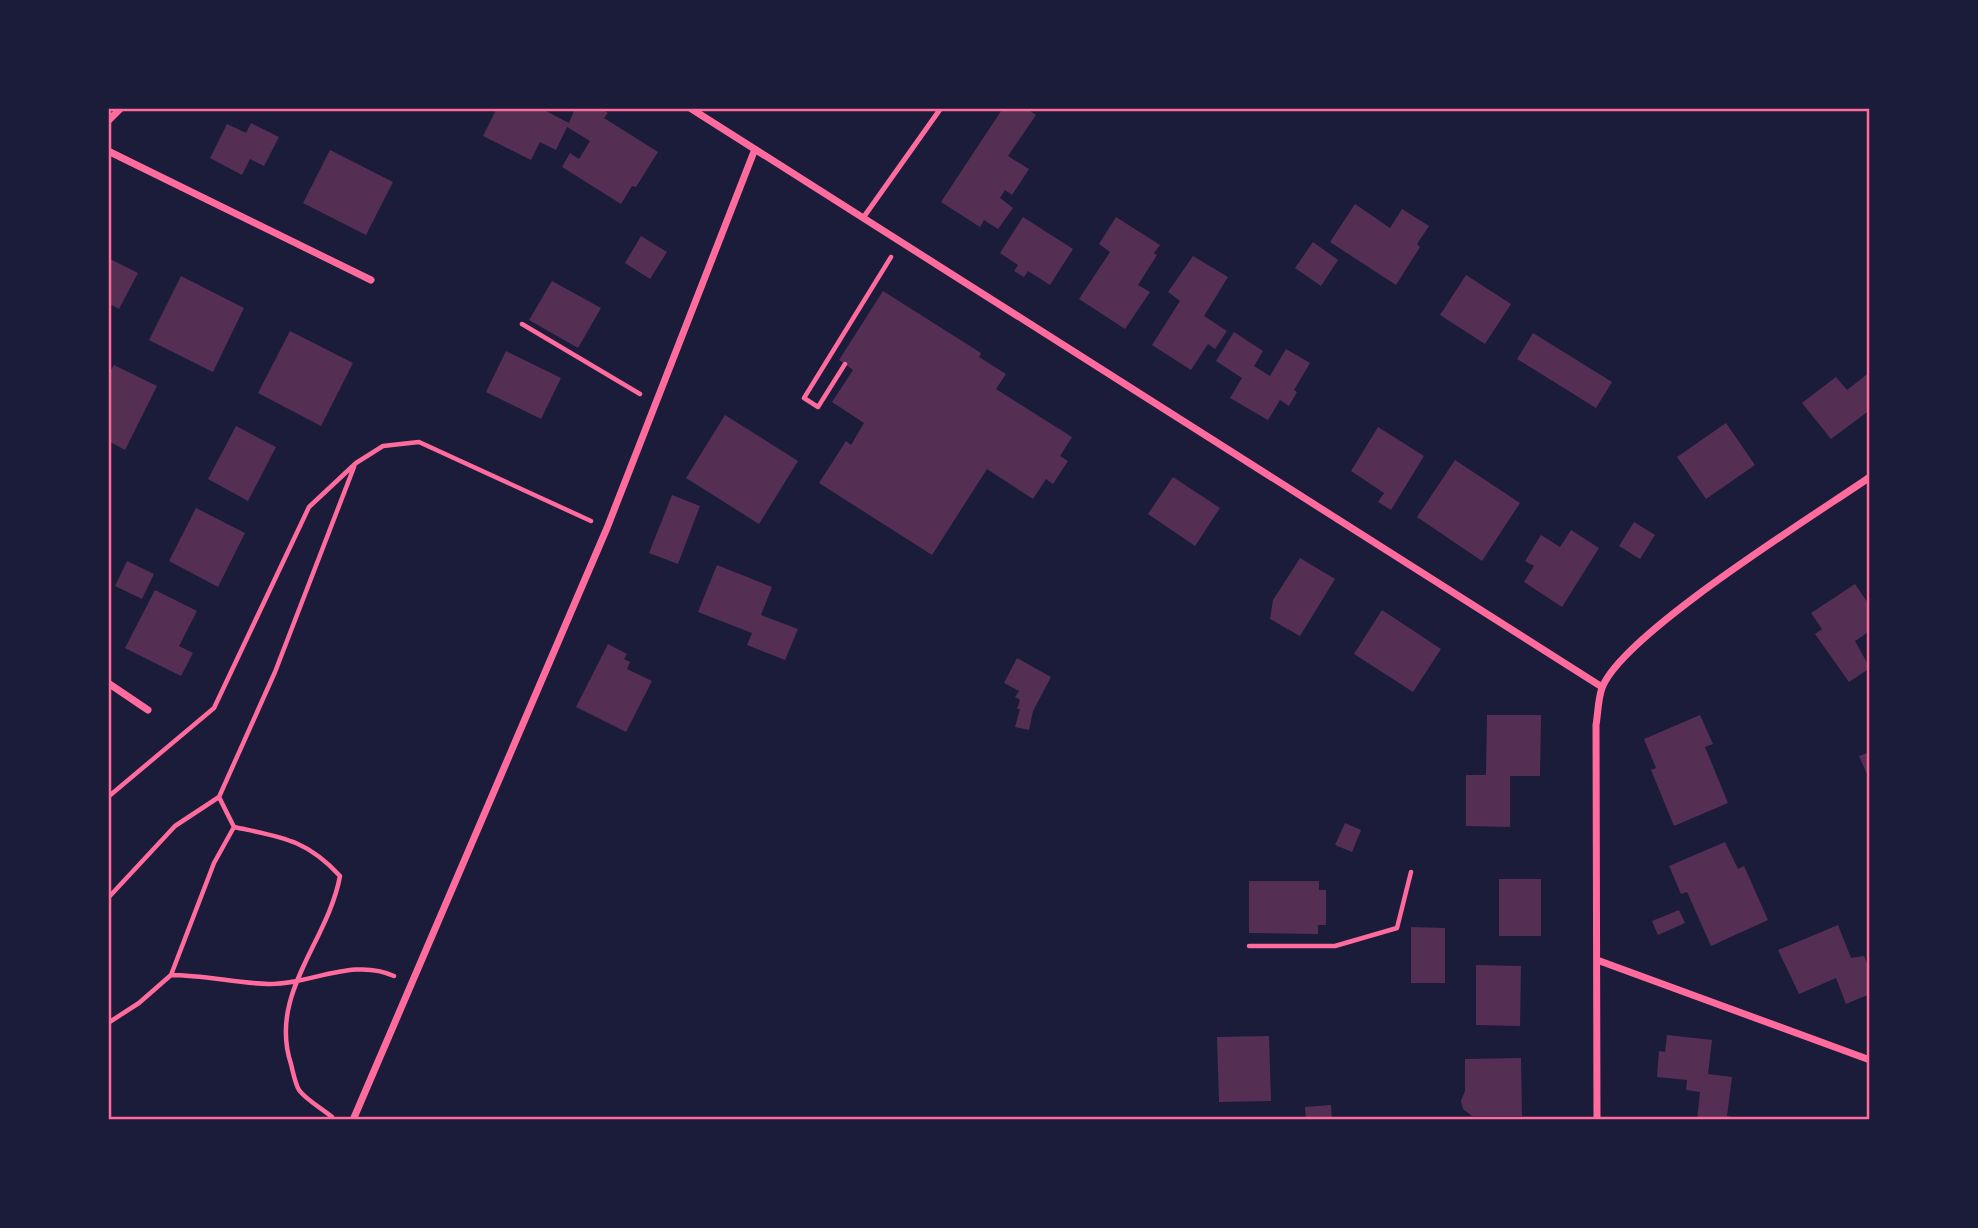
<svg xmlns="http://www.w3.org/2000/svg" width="1978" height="1228" font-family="'Crimson Pro',serif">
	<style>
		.building { fill: #542f53 }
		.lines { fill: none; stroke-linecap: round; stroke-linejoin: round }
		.path { stroke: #ff6b9d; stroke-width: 4.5 }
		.service { stroke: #ff6b9d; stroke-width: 5 }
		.minor { stroke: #ff6b9d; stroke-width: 7 }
		.neatline { fill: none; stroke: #ff6b9d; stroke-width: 2.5 }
	</style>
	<rect width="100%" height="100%" fill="#1b1b3a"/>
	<path class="building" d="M497 108H540L569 123 575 108H600L608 113 604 118 658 152 636 187 632 186 621 204 562 167 570 153 579 159 590 141 567 127 556 150 540 142 531 160 483 136Z
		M1003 108H1026L1036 115 1008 156 1029 169 1012 195 1005 190 1000 198 1013 208 998 229 984 220 980 227 941 202Z
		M251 123 279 137 264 166 250 159 242 175 210 158 227 124 246 133Z
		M330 150 393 182 366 235 303 203Z
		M1355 204 1390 228 1402 209 1429 226 1417 244 1420 247 1396 285 1330 242Z
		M1023 217 1073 249 1050 285 1028 271 1024 277 1014 271 1018 265 1000 253Z
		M1116 217 1160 245 1154 253 1157 255 1138 285 1150 292 1125 329 1079 299 1110 252 1099 244Z
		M641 236 667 252 650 279 625 263Z
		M1313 242 1338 260 1321 286 1295 268Z
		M1193 256 1228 277 1204 316 1227 331 1215 349 1208 344 1191 370 1152 345 1180 301 1168 292Z
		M108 258 138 273 119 309 108 303Z
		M1466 275 1511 304 1485 344 1440 315Z
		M181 276 244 308 213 372 149 340Z
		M552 281 601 308 578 348 529 320Z
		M883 291 981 353 979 357 1006 374 996 389 1072 437 1060 456 1068 461 1053 484 1046 479 1033 499 987 469 932 555 819 483 846 441 851 445 864 423 832 402 853 370 839 360Z
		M290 331 353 363 321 426 258 393Z
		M1234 332 1263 351 1254 366 1270 376 1286 349 1310 363 1294 390 1297 392 1289 406 1280 400 1268 420 1230 398 1242 378 1216 361Z
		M1533 333 1612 382 1596 408 1517 359Z
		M506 351 561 378 541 419 486 392Z
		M114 365 157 386 125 450 108 441V375Z
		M1870 372V410L1831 439 1802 403 1836 377 1847 390Z
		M725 415 798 461 759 524 686 478Z
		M1726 423 1755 465 1706 499 1677 457Z
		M236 426 276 447 248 501 208 479Z
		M1378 427 1424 456 1391 510 1378 502 1384 493 1351 471Z
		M1455 460 1520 503 1482 561 1417 517Z
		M1173 477 1220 508 1195 546 1148 514Z
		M672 495 700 506 678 564 649 553Z
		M196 508 245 533 218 587 169 561Z
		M1634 522 1655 535 1640 559 1619 546Z
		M1571 530 1599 548 1562 607 1524 582 1534 566 1525 561 1541 535 1560 547Z
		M1300 558 1335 579 1300 636 1270 619 1273 600Z
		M127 561 154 574 142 599 115 586Z
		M717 565 772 587 761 615 798 629 785 660 747 645 752 633 698 612Z
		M1855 584 1870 606V631L1855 641 1870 668 1849 682 1815 634 1822 629 1811 613Z
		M155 590 197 611 179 646 193 653 181 676 125 648Z
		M1382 610 1441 649 1413 692 1354 654Z
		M608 644 627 654 624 659 630 662 627 669 652 681 626 732 576 707Z
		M1017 658 1051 677 1033 711 1029 730 1015 727 1020 709H1017L1020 700 1015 697 1019 691 1004 683Z
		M1487 715H1541L1540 776H1510V827L1466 826V775H1486Z
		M1700 715 1713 744 1705 747 1728 803 1674 826 1651 770 1656 768 1644 739Z
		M1870 752V781L1859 756Z
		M1345 823 1361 830 1352 852 1335 845Z
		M1725 842 1738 869 1744 866 1768 920 1711 946 1687 892 1681 894 1669 866Z
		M1499 879H1541V936H1499Z
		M1249 881H1319V890H1326V925H1318V934L1249 933Z
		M1679 910 1685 923 1658 935 1652 921Z
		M1838 925 1851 958 1864 956 1870 970V994L1846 1004 1836 978 1799 994 1778 950Z
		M1411 927 1445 928V983H1411Z
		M1476 965 1521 966 1520 1026 1476 1025Z
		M1667 1035 1712 1040 1708 1074 1732 1077 1727 1116 1747 1120H1697L1700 1092 1686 1090 1687 1080 1657 1077 1659 1051 1665 1052Z
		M1269 1036 1271 1101 1219 1102 1217 1037Z
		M1521 1058 1522 1116H1472L1463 1109 1461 1101 1465 1091V1059Z
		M1331 1105 1332 1120H1306L1305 1107Z"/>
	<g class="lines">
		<path class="path" d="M522 324 640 394
			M845 364 818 407 804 398 891 257
			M108 797 214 708 309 507 356 463 383 446 419 442 591 521
			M219 797 234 827
			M234 827C281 837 306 839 340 876 328 942 268 994 291 1064 293 1072 295 1083 299 1090 306 1100 323 1109 332 1117
			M108 898 175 826 219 797 275 672 354 467
			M1249 946H1335L1397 928 1411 872
			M171 975C204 975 235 983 268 984 310 985 353 957 394 976
			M108 1023 139 1003 171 975 214 863 234 827"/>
		<path class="service" d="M863 218 941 108"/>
		<path class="minor" d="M690 108 1602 687
			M108 121 121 108
			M108 151 371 280
			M108 683 148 710
			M1597 960 1870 1060
			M353 1120 607 528 755 149
			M1597 1120 1596 725C1598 713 1598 699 1602 688 1622 634 1815 515 1870 477"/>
	</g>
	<rect width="1978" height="1228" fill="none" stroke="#1b1b3a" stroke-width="220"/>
	<rect x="110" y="110" width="1758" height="1008" class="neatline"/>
</svg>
